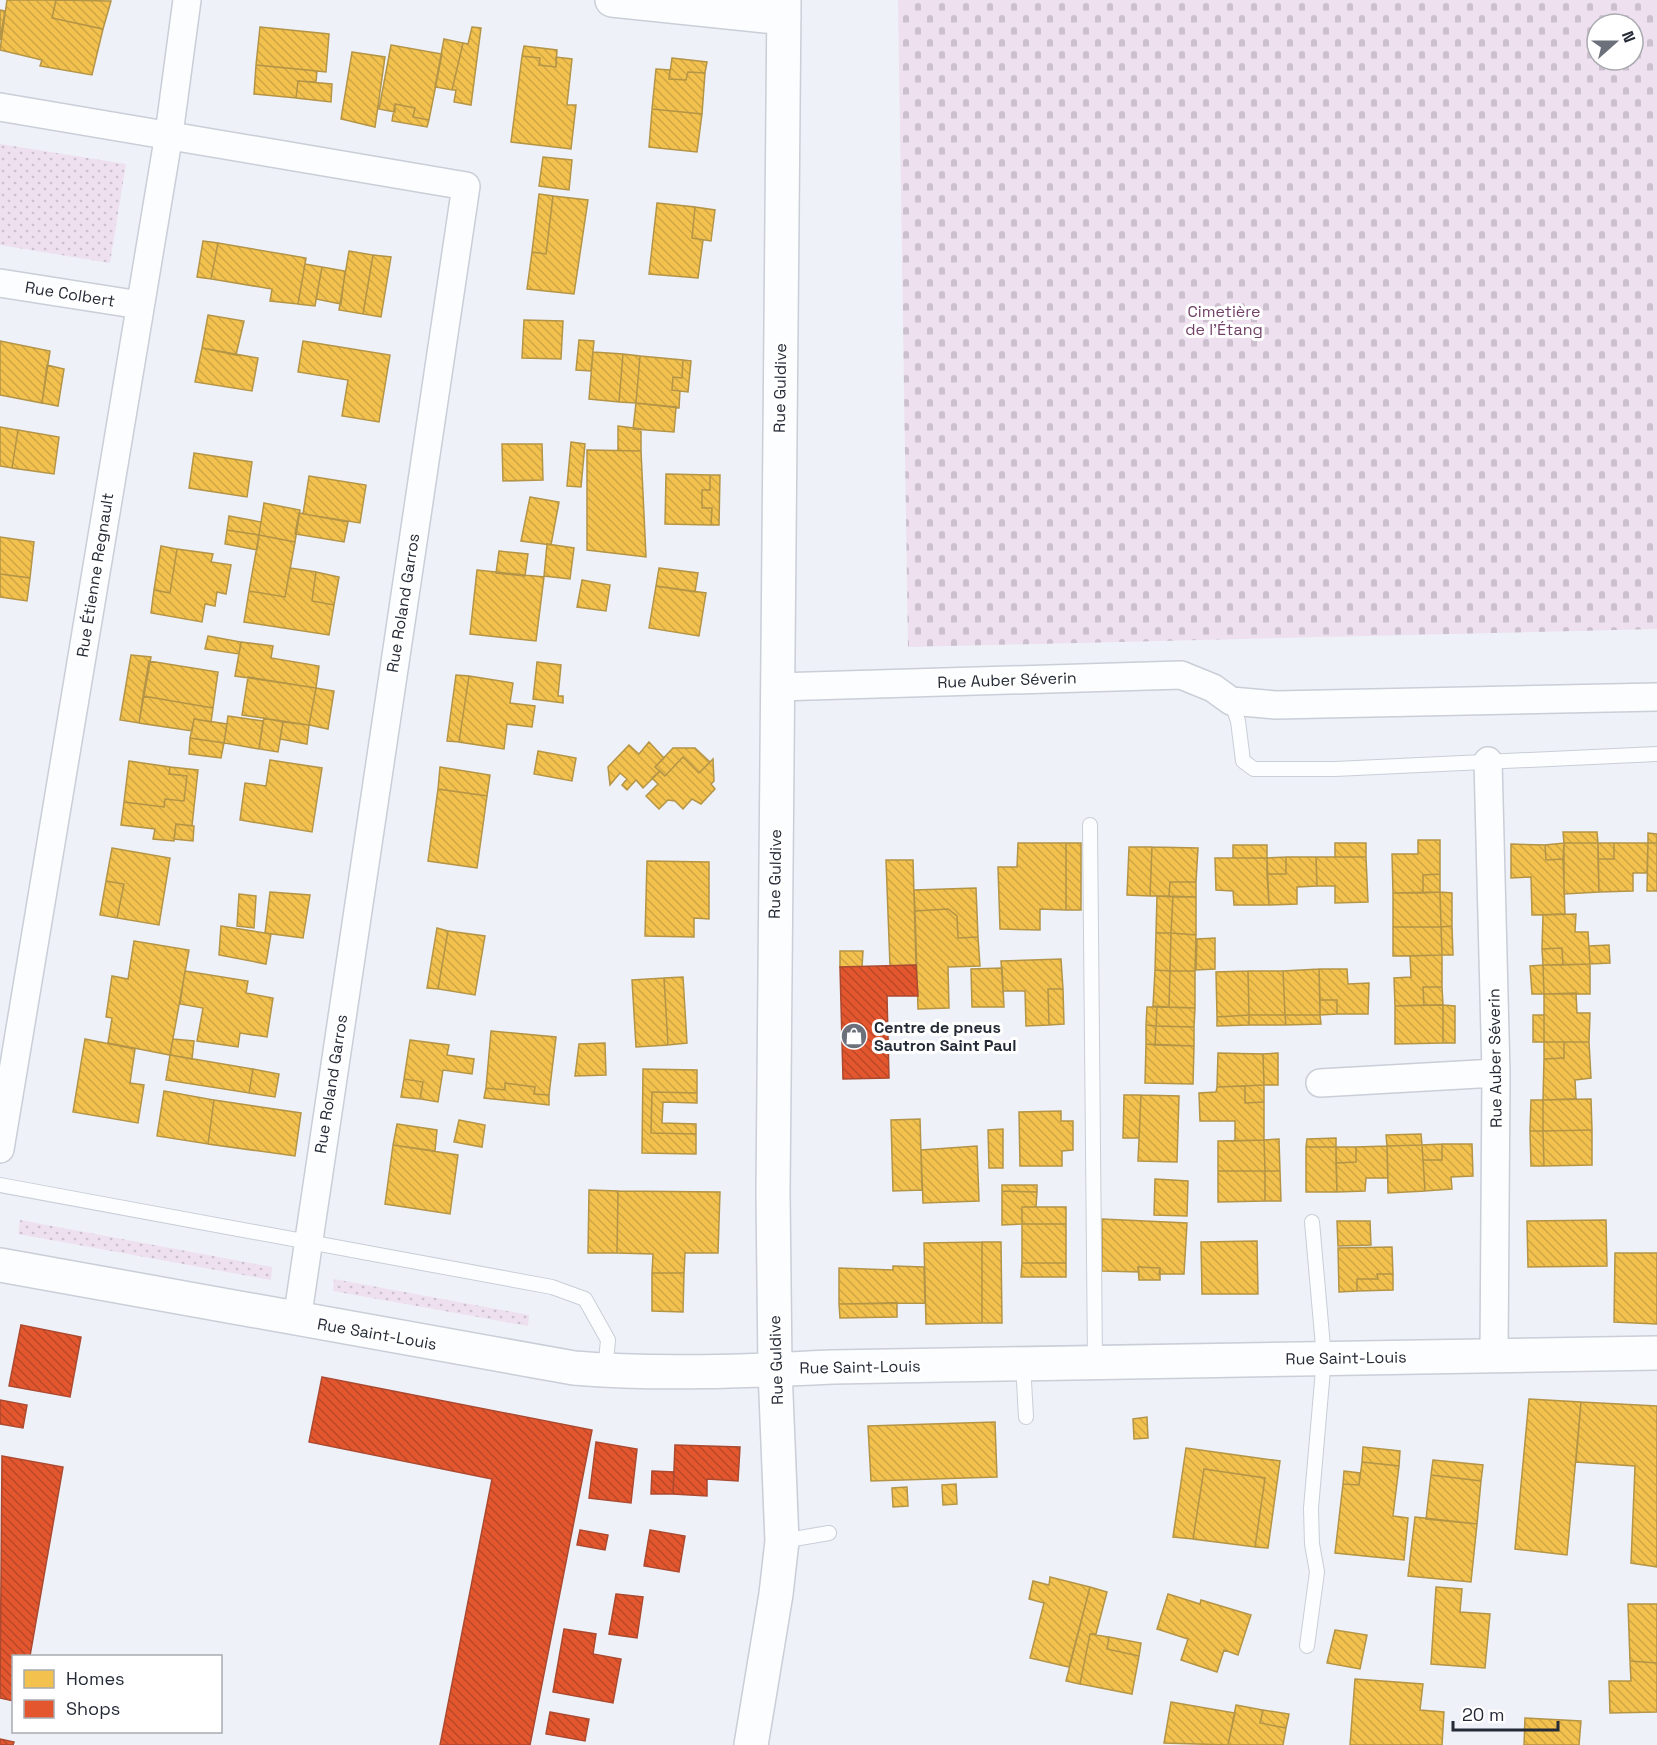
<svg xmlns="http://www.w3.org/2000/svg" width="1657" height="1745" font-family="'Space Grotesk',sans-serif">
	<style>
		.grass { fill: url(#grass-dots) }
		.cemetery { fill: url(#cemetery-stones); fill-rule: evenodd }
		.homes { fill: url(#homes-back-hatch); stroke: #b49447; stroke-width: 1.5 }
		.shops { fill: url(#shops-back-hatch); stroke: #ab4a30; stroke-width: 1.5 }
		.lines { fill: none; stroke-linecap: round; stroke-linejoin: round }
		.service-casing { stroke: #c9ced7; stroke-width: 16 }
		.minor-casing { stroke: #c9ced7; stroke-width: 30 }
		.tertiary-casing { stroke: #c9ced7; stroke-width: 36 }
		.service { stroke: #fcfdfe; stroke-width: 14 }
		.minor { stroke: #fcfdfe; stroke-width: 27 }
		.tertiary { stroke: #fcfdfe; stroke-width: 33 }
		.labels { text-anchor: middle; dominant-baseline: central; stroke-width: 6; stroke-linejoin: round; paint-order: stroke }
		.street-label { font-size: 16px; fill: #252b36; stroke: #fff }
		.park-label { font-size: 16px; fill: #724168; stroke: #fff }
		.poi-label { font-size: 16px; font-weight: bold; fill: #252b36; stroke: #fff; text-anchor: start }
	</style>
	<defs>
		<pattern id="grass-dots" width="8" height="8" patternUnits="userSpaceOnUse" patternTransform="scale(1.5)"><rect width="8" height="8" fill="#eee0ef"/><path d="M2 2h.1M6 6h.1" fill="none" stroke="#ccc0ce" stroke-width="1.8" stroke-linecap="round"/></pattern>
		<pattern id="cemetery-stones" width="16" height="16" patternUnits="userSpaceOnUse" patternTransform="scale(1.5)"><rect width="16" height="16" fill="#eee0ef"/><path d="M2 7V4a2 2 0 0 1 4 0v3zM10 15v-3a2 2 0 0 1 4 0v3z" fill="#ccc0ce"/></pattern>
		<pattern id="homes-back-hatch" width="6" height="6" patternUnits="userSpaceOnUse" patternTransform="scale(1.5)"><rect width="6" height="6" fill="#f2c14e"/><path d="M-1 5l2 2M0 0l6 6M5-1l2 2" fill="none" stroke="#cfa645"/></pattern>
		<pattern id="shops-back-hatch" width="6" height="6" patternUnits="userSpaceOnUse" patternTransform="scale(1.5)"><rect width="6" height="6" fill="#e4572e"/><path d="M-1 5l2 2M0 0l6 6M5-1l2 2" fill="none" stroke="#b94828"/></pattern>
	</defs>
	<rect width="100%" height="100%" fill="#eef1f8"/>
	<path class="grass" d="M0 144 126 164 110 263 0 245Z
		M20 1220 272 1267 271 1280 18 1234Z
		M334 1279 529 1315 528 1326 333 1291Z"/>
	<path class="cemetery" d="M898 0H1657V629L908 647ZM1597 24H1633V60H1597Z"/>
	<path class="homes" d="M7 0H56L52 18 103 29 92 75 40 66 42 60 0 50Z
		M56 0 111 1 103 29 52 18Z
		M0 10 5 11 0 40Z
		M260 27 329 34 326 72 256 65Z
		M472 27 481 28 471 105 454 102 456 90H452L463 43 468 44Z
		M444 39 463 43 452 90 435 87Z
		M391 45 442 54 429 120 413 117 415 108 395 104V112L379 109Z
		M524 46 557 50 556 67 539 65 540 58 522 56Z
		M352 52 385 57 375 127 341 119Z
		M522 56 540 58 539 65 556 67V57L572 59 567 105H576L571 149 511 142Z
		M672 58 707 62 705 73 688 72 686 80 669 79Z
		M256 65 317 71 316 82 298 81 296 98 254 94Z
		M656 69 670 70 669 79 686 80 688 72 705 73 702 114 652 109Z
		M298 81 332 84 331 102 296 98Z
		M395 104 415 108 413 117 429 120 427 127 392 121Z
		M652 109 702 114 697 152 649 147Z
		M543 157 572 160 569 190 539 186Z
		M539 194 553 196 546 254 532 252Z
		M553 196 588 200 574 294 527 289 532 252 546 254Z
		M657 203 695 207 692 238 703 240 698 278 649 274Z
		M695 207 715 210 711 241 692 238Z
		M203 241 218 243 211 279 197 277Z
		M218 243 306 258 298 304 270 301 272 289 211 279Z
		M349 251 373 255 363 314 339 310Z
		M373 255 391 257 381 317 363 314Z
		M305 264 322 267 315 306 298 304Z
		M322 267 345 271 341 304 316 299Z
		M208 315 244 321 236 355 202 348Z
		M524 320 563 321 561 359 522 358Z
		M579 340 594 341 591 371 576 370Z
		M0 341 50 351 42 403 0 395Z
		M303 341 390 355 379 422 342 416 348 380 298 372Z
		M202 348 258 358 252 391 195 382Z
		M593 352 623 354 619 402 589 399Z
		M623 354 640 356 636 403 619 402Z
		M640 356 683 360 682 378 673 377 672 390 680 391 679 408 636 403Z
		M683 360 691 361 688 392 672 390 673 377 682 378Z
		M47 365 64 369 58 406 42 403Z
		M636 403 676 407 674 432 633 429Z
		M618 426 641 429V451H618Z
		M0 427 18 430 12 468 0 466Z
		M18 430 59 437 54 474 12 468Z
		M571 442 585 444 581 487 567 486Z
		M502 444H542L543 480 503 481Z
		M587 450 641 451 646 557 587 550Z
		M194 453 252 462 247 497 189 488Z
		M666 474 710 475V490H702V508H712L711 525 665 524Z
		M710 475H720L719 525H711L712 508H702V490H710Z
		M309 476 366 485 360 523 303 514Z
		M530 497 559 502 551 545 521 541Z
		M264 503 300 510 295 542 259 535Z
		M299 513 348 522 344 542 295 534Z
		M229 516 261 522 259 535 227 530Z
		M227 530 259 535 257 550 225 544Z
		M259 535 295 542 285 597 249 591Z
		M0 537 34 542 30 578 0 574Z
		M547 544 574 548 570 579 544 576Z
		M161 546 177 549 170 593 154 590Z
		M177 549 213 554 211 562 231 565 226 594 217 592 215 606 205 604 202 622 151 613 154 590 170 593Z
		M499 551 528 554 525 576 496 573Z
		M290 568 316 572 312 601 334 605 329 635 244 622 249 591 285 597Z
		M659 568 698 573 695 592 656 586Z
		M477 570 544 577 536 641 470 634Z
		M316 572 339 577 334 605 312 601Z
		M0 574 30 578 27 601 0 597Z
		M582 580 610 585 606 611 577 607Z
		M656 586 706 593 699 636 649 628Z
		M208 636 241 642 239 654 205 649Z
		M241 642 273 646 271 658 319 666 316 688 235 676Z
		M131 655 151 657 139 723 120 720Z
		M149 661 218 672 213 708 143 696Z
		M537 662 561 665 558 696H563V703L533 699Z
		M456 675 469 676 459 742 447 741Z
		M469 676 513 683 510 703 535 706 532 727 507 724 504 749 459 742Z
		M248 677 316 688 309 725 242 715Z
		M316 688 334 691 328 729 309 725Z
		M143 696 213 708 211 722 194 719 192 731 139 723Z
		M228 716 263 721 259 749 224 743Z
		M264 718 283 722 278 752 259 749Z
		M194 719 227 724 224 743 190 738Z
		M283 722 309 725 307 744 280 739Z
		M190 738 224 743 221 758 189 754Z
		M649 742 664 758 655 767 660 771 643 788 636 780 627 790 622 785 627 779 620 773 610 785 608 767 629 745 639 754Z
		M673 748H695L710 762 699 773 683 757 665 776 655 767Z
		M538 751 576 758 572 781 534 774Z
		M683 757 699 773 713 759 714 781 711 784 715 789 701 804 692 799 683 809 675 801 668 800 659 809 646 796 658 784 652 778 660 771 665 776Z
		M270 760 322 768 312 832 240 820 245 783 266 786Z
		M129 761 170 767 169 774 187 776 184 801 165 799 164 807 124 802Z
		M170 767 198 770 192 826 176 824 174 841 153 839 155 829 121 825 124 802 164 807 165 799 184 801 187 776 169 774Z
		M440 767 490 775 487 796 438 789Z
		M438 789 487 796 477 868 428 861Z
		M176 824 194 826 193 841 174 839Z
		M1563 832H1597L1598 843H1564Z
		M1648 833 1657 834V843H1648Z
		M1418 840H1440V874L1423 875V893H1393L1392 854H1418Z
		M1018 843H1066V910L1040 909V930L1000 929 998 867H1017Z
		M1066 843H1081V910H1066Z
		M1335 843H1366V857H1335Z
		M1564 843 1563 859 1546 860 1545 845Z
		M1564 843H1598L1599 892 1564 894Z
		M1598 843H1614V859H1598Z
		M1614 843H1648L1647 873H1633V891L1599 892 1598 859H1614Z
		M1648 843H1657V891H1647Z
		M1511 844 1545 845 1546 860 1563 859 1565 914 1532 915 1531 877 1511 878Z
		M1233 845H1267V858H1233Z
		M1129 847H1152L1150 896 1127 895Z
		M1152 847 1198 848 1196 882H1170L1169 896H1150Z
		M112 848 170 858 159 925 117 918 124 884 106 881Z
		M1286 857V874H1267V858Z
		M1286 857H1316L1317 886 1297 887V904L1269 905 1267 874H1286Z
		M1316 857H1366L1368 902 1335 903V886H1317Z
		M1215 858H1267L1269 905H1234L1233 891 1216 890Z
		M886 860H913L916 965 890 966Z
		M647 861 709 862V919L694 918V937L645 936Z
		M1440 874V892L1423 893V875Z
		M106 881 124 884 117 918 100 915Z
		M1170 882H1196V897L1169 896Z
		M976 888 978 937 958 938 957 916 948 909 915 911 914 890Z
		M270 892 310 895 303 938 265 933Z
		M1440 892 1452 893V926L1441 927Z
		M1440 892 1441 927H1393V893Z
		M239 894 256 896 254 928 237 926Z
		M1157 896 1173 897 1171 933H1156Z
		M1173 897H1196V935L1171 933Z
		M948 909 957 916 958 938 978 937 980 966 948 967 949 1008 918 1009 915 911Z
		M1576 914 1575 932H1588L1590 964 1563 965 1562 948 1542 949 1543 915Z
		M221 926 271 934 266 964 219 955Z
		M1452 926 1453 955H1442L1441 927Z
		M1393 927H1441L1442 955 1393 956Z
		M437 928 448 931 438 989 427 988Z
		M448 931 485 936 475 995 438 989Z
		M1156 933H1171L1170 971 1155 970Z
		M1171 933 1196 935 1195 971H1170Z
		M1215 938V969L1196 970 1197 939Z
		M134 941 189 950 170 1055 108 1043 112 1018 106 1017 112 976 128 979Z
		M1609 945 1610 963 1590 964 1589 946Z
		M1562 948 1563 965H1543L1542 949Z
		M840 951H863L862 967H840Z
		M1442 955V987H1423L1424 1005 1395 1006 1394 978 1411 977 1410 956Z
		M1061 959 1063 989H1048L1049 1025 1026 1026 1025 991H1003L1001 961Z
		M1590 964V994H1544L1543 965Z
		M1543 965 1544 994H1532L1530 966Z
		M1002 968 1004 1007H972L971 969Z
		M1319 969 1320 1015H1285L1283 971Z
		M1319 969H1347L1348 984 1369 983 1368 1014H1337V1000H1320Z
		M1155 970 1170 971 1169 1007 1153 1006Z
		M185 971 248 981 246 993 273 998 267 1037 240 1033 238 1047 197 1041 203 1008 180 1004Z
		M1170 971H1195V1008L1169 1007Z
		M1248 971 1249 1015 1217 1017 1216 972Z
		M1248 971H1283L1285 1015H1249Z
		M683 977 687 1043 668 1045 664 978Z
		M664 978 668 1045 636 1047 632 980Z
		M1423 987H1442L1443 1005H1424Z
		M1048 989H1063L1064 1024 1049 1025Z
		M1576 993 1577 1013H1590L1589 1042H1544V994Z
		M1320 1000H1337V1014L1320 1015Z
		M1443 1005 1455 1006V1043H1443Z
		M1443 1005V1043L1395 1044V1006Z
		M1147 1007H1157L1156 1026 1146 1025Z
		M1157 1007 1195 1008 1194 1027 1156 1026Z
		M1249 1015H1285L1286 1025H1249Z
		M1249 1015V1025L1217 1026V1017Z
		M1285 1015H1320L1321 1024 1286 1025Z
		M1533 1015H1544V1042H1533Z
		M1146 1025 1156 1026 1155 1045 1146 1044Z
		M1156 1026 1194 1027V1046L1155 1045Z
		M491 1031 556 1037 549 1095 534 1094 535 1087 505 1083V1090L486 1088Z
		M85 1039 135 1049 130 1083 144 1085 138 1123 73 1112Z
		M173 1039 194 1041 192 1059 170 1055Z
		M410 1040 449 1045 447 1055 474 1059 472 1074 443 1070 438 1102 420 1099 423 1082 404 1079Z
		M1544 1042H1564V1058L1544 1059Z
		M1564 1042H1589L1591 1078 1575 1080 1576 1099 1543 1100 1544 1059 1564 1058Z
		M605 1043 606 1075 575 1076 579 1044Z
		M1146 1044 1194 1046 1193 1084 1145 1083Z
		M1218 1053 1263 1054 1264 1085 1217 1087Z
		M1278 1053V1085H1264L1263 1054Z
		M170 1055 253 1069 249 1093 166 1080Z
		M253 1069 279 1074 275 1097 249 1093Z
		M643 1069 697 1070V1093L652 1092 651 1133 696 1134V1154L642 1153Z
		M404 1079 423 1082 420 1099 401 1097Z
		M505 1083 535 1087 534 1094 549 1095V1105L484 1098 486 1088 505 1090Z
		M1264 1085V1102L1245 1103V1086Z
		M1245 1086V1103L1264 1102V1140L1235 1141V1121H1200L1199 1093 1216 1092 1217 1087Z
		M164 1091 214 1100 208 1144 157 1136Z
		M652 1092 697 1093V1103L663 1102 662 1123 696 1124V1134L651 1133Z
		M1124 1095H1141L1139 1138H1123Z
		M1141 1095 1179 1096 1177 1162 1138 1161Z
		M1591 1099 1592 1130 1543 1131V1100Z
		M214 1100 301 1113 295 1156 208 1144Z
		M1531 1100H1543V1131H1530Z
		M1061 1111V1121H1073V1150L1062 1151V1166H1020L1019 1112Z
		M920 1119 922 1190 893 1191 891 1120Z
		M459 1120 485 1125 482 1147 454 1142Z
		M397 1124 437 1130 435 1151 393 1145Z
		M1003 1129V1168H989L988 1130Z
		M1592 1130V1165L1544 1166 1543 1131Z
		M1530 1131H1543L1544 1166H1531Z
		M1421 1134 1422 1145 1387 1146 1386 1135Z
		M1336 1138V1147H1306L1307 1139Z
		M1279 1139 1280 1171H1265L1264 1140Z
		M1264 1140 1265 1171H1218V1141Z
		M1442 1144V1160H1423L1422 1145Z
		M1442 1144H1472L1473 1176 1451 1177 1452 1189 1425 1191 1423 1160H1442Z
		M393 1145 458 1155 450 1214 385 1204Z
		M1422 1145 1425 1191 1388 1193 1387 1146Z
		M977 1146 979 1201 923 1203 921 1150Z
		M1387 1146 1388 1178H1366L1365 1191 1337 1192 1336 1163 1356 1162V1147Z
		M1306 1147H1336L1337 1192H1306Z
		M1336 1147H1356V1162L1336 1163Z
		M1218 1171H1265V1201L1218 1202Z
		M1265 1171H1280L1281 1201H1265Z
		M1155 1179 1188 1181 1187 1216 1154 1215Z
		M1002 1185H1037V1192L1002 1191Z
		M589 1190 618 1191 617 1253H588Z
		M618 1191 720 1192 718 1253H685L684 1273H652L653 1254 617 1253Z
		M1002 1191 1037 1192 1036 1207H1022V1224L1002 1225Z
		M1022 1207H1066V1224H1022Z
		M1102 1219 1187 1223 1184 1274H1159L1160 1268 1138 1267 1139 1272 1102 1271Z
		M1606 1220 1607 1266 1528 1267 1527 1221Z
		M1337 1221H1370L1371 1245 1338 1246Z
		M1022 1224H1066V1263H1022Z
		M1257 1241 1258 1294H1202L1201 1242Z
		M982 1242H1001L1002 1323H982Z
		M982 1242V1323L926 1324 924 1243Z
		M1392 1247 1393 1274H1377L1378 1279H1357V1291L1339 1292 1338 1248Z
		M1615 1253H1657V1324L1614 1322Z
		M1022 1263H1066V1277H1021Z
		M893 1266 924 1267 925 1303 839 1304V1268L893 1270Z
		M1138 1267 1160 1268V1280H1139Z
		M652 1273H684L683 1312 652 1311Z
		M1377 1274H1393V1290L1357 1291V1279H1378Z
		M897 1303V1317L840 1318 839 1304Z
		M1529 1399 1581 1402 1567 1555 1515 1549Z
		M1581 1402 1657 1406V1567L1631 1563 1635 1466 1576 1462Z
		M1147 1417 1148 1438 1134 1439 1133 1419Z
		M995 1422 997 1477 871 1481 868 1426Z
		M1363 1447 1400 1451 1399 1466 1362 1462Z
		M1186 1448 1280 1461 1268 1548 1255 1547 1265 1478 1204 1469 1193 1539 1173 1537Z
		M1433 1460 1483 1465 1481 1481 1431 1475Z
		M1362 1462 1399 1466 1393 1516 1408 1518 1404 1560 1335 1553 1343 1484 1359 1485Z
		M1204 1469 1265 1478 1255 1547 1193 1539Z
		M1344 1471 1360 1473 1359 1485 1343 1484Z
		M1431 1475 1481 1481 1477 1524 1426 1519Z
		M956 1484 957 1504 943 1505 942 1485Z
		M907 1487 908 1506 893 1507 892 1488Z
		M1415 1517 1477 1524 1471 1582 1408 1576Z
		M1050 1577 1090 1587 1069 1667 1030 1658 1044 1603 1029 1599 1033 1581 1049 1585Z
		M1090 1587 1107 1592 1096 1634H1090L1080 1684 1066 1681Z
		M1436 1587 1462 1589 1460 1612 1490 1614 1485 1668 1431 1664Z
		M1168 1594 1200 1604 1201 1600 1251 1615 1238 1655 1224 1650 1217 1672 1181 1660 1188 1639 1157 1629Z
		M1628 1604H1657V1663L1630 1661Z
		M1335 1630 1367 1635 1360 1669 1327 1663Z
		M1090 1634 1109 1637 1107 1649 1139 1656 1132 1694 1080 1684Z
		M1109 1637 1141 1643 1139 1656 1107 1649Z
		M1630 1661 1657 1663V1712L1610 1713 1609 1681H1631Z
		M1355 1679 1423 1684 1420 1710 1444 1712 1442 1745H1350Z
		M1171 1702 1235 1713 1228 1745 1164 1743Z
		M1236 1705 1263 1710 1260 1723 1286 1728 1283 1745H1228Z
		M1263 1710 1289 1714 1286 1728 1260 1723Z
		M1525 1718 1581 1721 1579 1745H1524Z"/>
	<path class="shops" d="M916 965 918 996H887L889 1078 843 1079 840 967Z
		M21 1325 81 1337 70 1397 9 1386Z
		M322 1377 592 1430 530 1745H440L492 1479 309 1442Z
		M0 1400 27 1405 23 1428 0 1424Z
		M596 1442 637 1449 631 1503 589 1498Z
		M675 1445 740 1447 738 1481 707 1479V1496L673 1494Z
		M2 1456 63 1467 30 1656H14V1701L0 1698Z
		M652 1471 674 1472 673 1494H651Z
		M580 1530 608 1535 605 1550 577 1545Z
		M650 1530 685 1536 679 1572 644 1566Z
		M616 1594 643 1597 637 1638 609 1634Z
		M564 1629 596 1634 593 1654 621 1659 613 1703 553 1692Z
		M550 1712 589 1719 585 1741 546 1734Z
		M0 1739 14 1742 13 1745H0Z"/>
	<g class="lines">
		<defs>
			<path id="service" d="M1231 701 1238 721 1243 761 1254 769H1335L1657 754
				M1090 825 1095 1362
				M0 1185 552 1287 585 1299 608 1340 605 1371
				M1023 1364 1026 1417
				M782 1541 829 1533
				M1307 1646 1317 1572 1312 1544 1311 1508 1324 1358 1312 1222"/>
			<path id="minor" d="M0 107 466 186 297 1320
				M0 283 140 305
				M777 687 1181 675 1213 688 1231 701 1276 705 1657 697
				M1488 761 1496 1073 1494 1355
				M1320 1083 1496 1073
				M0 1149 169 134 187 0"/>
			<path id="tertiary" d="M612 0 784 18
				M0 1265 574 1368C660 1375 746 1371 832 1367L1657 1353
				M751 1745 776 1594 782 1541 775 1370 773 1192 784 0"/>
		</defs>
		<use href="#service" class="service-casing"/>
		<use href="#minor" class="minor-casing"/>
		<use href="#tertiary" class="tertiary-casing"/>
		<use href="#service" class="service"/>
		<use href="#minor" class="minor"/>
		<use href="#tertiary" class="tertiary"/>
	</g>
	<defs>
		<symbol id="shop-disc" viewBox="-11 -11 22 22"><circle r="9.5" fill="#6b707a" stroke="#fff"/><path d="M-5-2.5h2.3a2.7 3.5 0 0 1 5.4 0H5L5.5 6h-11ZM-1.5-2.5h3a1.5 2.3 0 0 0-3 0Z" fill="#fff"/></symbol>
	</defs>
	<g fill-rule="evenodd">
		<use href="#shop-disc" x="839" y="1021" width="30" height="30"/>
	</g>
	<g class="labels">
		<g class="street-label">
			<text transform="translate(70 294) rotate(9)">Rue Colbert</text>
			<text transform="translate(780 388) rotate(-89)">Rue Guldive</text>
			<text transform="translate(95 575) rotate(-81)">Rue Étienne Regnault</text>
			<text transform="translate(403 603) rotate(-81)">Rue Roland Garros</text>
			<text transform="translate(1007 680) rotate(-2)">Rue Auber Séverin</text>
			<text transform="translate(775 874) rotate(-89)">Rue Guldive</text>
			<text transform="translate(1495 1058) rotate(-91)">Rue Auber Séverin</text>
			<text transform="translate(331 1084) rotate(-81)">Rue Roland Garros</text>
			<text transform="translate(377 1334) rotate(10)">Rue Saint-Louis</text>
			<text transform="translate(1346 1358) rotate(-1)">Rue Saint-Louis</text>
			<text transform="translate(776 1360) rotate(-92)">Rue Guldive</text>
			<text transform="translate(860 1367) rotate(-1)">Rue Saint-Louis</text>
		</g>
		<g class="park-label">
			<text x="1224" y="311">Cimetière<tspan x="1224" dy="18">de l'Étang</tspan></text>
		</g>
		<g class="poi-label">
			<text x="874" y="1027">Centre de pneus<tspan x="874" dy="18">Sautron Saint Paul</tspan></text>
		</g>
	</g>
	<rect x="12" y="1655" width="210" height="78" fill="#ffffff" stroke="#a8aaaf" stroke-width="1.5"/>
	<rect x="24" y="1670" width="30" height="18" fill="#f2c14e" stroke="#a8aaaf" stroke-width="1.5"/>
	<text x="66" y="1685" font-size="18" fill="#252b36">Homes</text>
	<rect x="24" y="1700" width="30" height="18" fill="#e4572e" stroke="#a8aaaf" stroke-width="1.5"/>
	<text x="66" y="1715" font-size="18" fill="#252b36">Shops</text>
	<g transform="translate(1615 42) rotate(69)"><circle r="28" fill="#ffffff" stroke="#a8aaaf" stroke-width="1.5"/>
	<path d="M0-4.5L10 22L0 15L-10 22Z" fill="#6b707a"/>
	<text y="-9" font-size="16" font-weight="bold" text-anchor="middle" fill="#252b36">N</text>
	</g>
	<path d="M1453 1721v9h105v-9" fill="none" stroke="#252b36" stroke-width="3"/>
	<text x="1462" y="1721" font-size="18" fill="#252b36" stroke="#ffffff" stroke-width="4.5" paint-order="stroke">20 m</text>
</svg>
